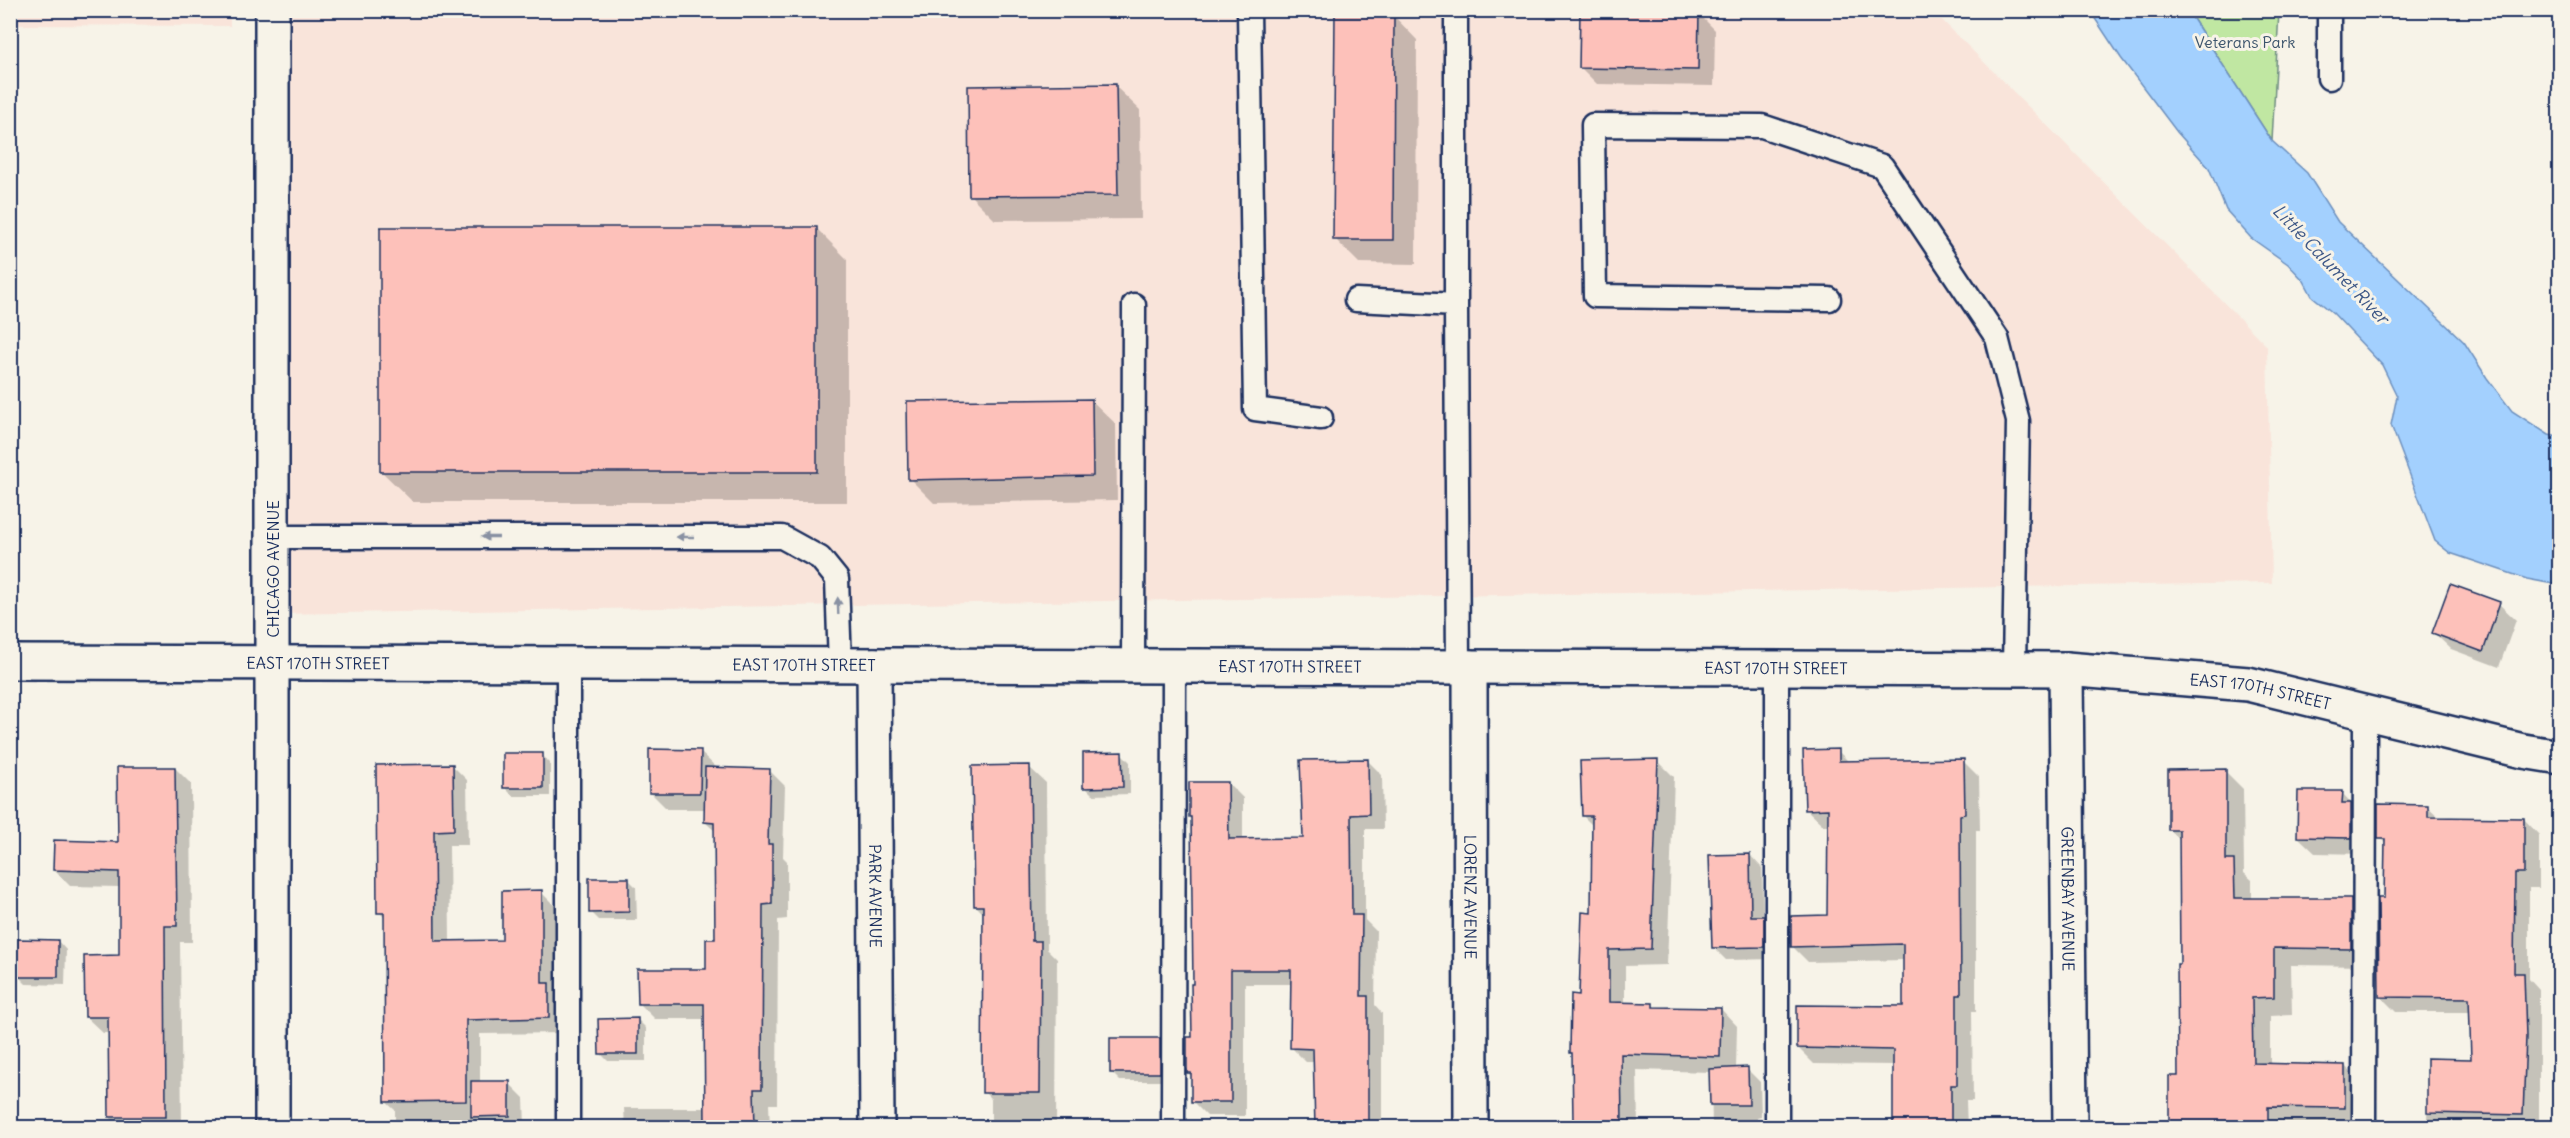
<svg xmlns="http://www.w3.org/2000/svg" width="2570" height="1138" font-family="Delius,sans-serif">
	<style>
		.built { fill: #f9e4da }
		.green { fill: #c0e7a2; stroke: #6e8b80; stroke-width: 1.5 }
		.water { fill: #a3d0fe; stroke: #6d90be; stroke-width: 1.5 }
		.shadow { fill: #0003 }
		.building { fill: #fdc1ba; stroke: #1b2f5e; stroke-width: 1.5 }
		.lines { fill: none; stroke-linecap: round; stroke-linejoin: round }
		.lane-casing { stroke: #1b2f5e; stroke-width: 27 }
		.street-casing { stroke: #1b2f5e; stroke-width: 38 }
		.secondary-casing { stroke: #1b2f5e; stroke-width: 38 }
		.lane { stroke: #f7f3e8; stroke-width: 22 }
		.street { stroke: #f7f3e8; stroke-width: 33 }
		.secondary { stroke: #f7f3e8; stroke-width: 33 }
		.oneway { fill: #8991a3 }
		.labels { text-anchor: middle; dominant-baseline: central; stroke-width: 6; stroke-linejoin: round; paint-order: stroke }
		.park-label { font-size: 16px; fill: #3c546c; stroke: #f7f3e8 }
		.street-label { font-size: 16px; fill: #1b2f5e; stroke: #f7f3e8 }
		.water-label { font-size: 18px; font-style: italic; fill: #3d5786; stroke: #f7f3e8 }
	</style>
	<rect width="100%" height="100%" fill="#f7f3e8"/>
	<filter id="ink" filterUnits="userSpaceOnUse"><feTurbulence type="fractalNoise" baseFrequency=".0167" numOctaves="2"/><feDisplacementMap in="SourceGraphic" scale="12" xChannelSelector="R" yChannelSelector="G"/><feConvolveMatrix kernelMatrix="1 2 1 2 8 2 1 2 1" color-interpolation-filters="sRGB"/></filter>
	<g filter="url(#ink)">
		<path class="built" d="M11 10 230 11V26L11 25Z
			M273 11H1933L2267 346 2272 583 273 614Z"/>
		<path class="green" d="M2188 11H2279L2272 141Z"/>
		<path class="water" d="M2090 11H2188L2272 141 2307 173 2338 222 2464 342 2487 378 2512 411 2549 435 2559 437V585L2527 579 2450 553 2435 541 2391 425 2397 396 2382 365 2333 313 2312 296 2304 281 2288 264 2251 238 2226 210 2209 168 2177 132 2121 58Z"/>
		<path class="shadow" d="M1698 13 1715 30 1714 86 1597 84 1581 68Z
			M1393 15 1417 40 1416 264 1359 263 1335 239Z
			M1115 86 1140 110 1141 219 995 220 971 196Z
			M816 228 847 259V502H413L382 472Z
			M1091 400 1116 424 1117 500 934 503 910 479Z
			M2451 586 2499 604 2516 620 2499 667 2451 649 2434 633Z
			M1838 751 1849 762 1963 761 1979 777 1980 830H1976V1011H1972L1973 1101H1966L1967 1128H1895L1894 1065 1814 1064 1798 1048 1905 1008 1904 960 1808 962 1792 946 1828 916 1829 825H1823L1806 809Z
			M700 752 718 769 770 771 785 786 783 857 787 861V919L778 920 777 1104H769L770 1128H625L624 1108H706L705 1019H655L639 1003 708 970 716 941V832L705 822 706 809H667L650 792Z
			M1122 754 1130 762V794L1093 795 1085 787Z
			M542 755 550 763V796H513L505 788Z
			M1367 760 1382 775 1383 829H1365V920L1376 931 1375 1005 1382 1013V1128H1317L1315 1062H1306L1292 1048 1293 984H1245V1116H1207L1193 1102 1192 1077 1188 1073 1193 1039 1195 985 1228 783 1243 798V840H1304Z
			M1657 760 1674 777 1667 965 1625 966V1004H1652L1656 1008 1721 1009 1737 1026 1736 1069H1747L1760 1082 1761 1117 1757 1118V1128H1712L1711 1072 1637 1070 1638 1128H1579L1575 1121 1574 1055 1571 1052 1592 914 1593 826 1583 816Z
			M452 765 467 780 468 845H449L450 942H504L541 892 556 907V992L564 1000V1033L480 1034V1083H509L524 1098 525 1128H395V1110L386 1102V919L379 912Z
			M1029 767 1046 783 1047 949 1057 959 1056 1128H991V1099L984 1092 985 915 975 905Z
			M175 768 191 784 192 942H180L182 1128H111L110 1033H103L86 1017 120 957V887L70 886 54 870 120 844Z
			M2225 771 2243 789 2244 873 2252 880V899H2350L2369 918V966L2291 965 2292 1015 2270 1016V1065L2345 1066 2363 1085V1126L2286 1125V1128H2171L2180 1078 2182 966 2181 840 2170 830Z
			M2342 793 2358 810 2367 854 2315 853 2298 837Z
			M2427 806 2440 818 2524 819 2539 835V888H2529V979L2539 990V1128H2428L2429 1060H2472L2471 1012H2396L2380 996 2386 844 2380 838Z
			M1750 855 1762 868 1763 918 1776 931V959L1726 960 1713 947Z
			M628 879 636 887 637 920H599L591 912Z
			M58 941 66 950 65 985 26 984 18 976Z
			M638 1020 646 1028V1061H608L600 1053Z
			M1159 1039 1167 1047V1081H1120L1112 1073Z"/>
		<path class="building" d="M1580 11 1699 12 1698 70 1579 68Z
			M1335 13 1394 14 1393 240H1333Z
			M1116 84 1118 195 969 196 968 86Z
			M380 227H817V472H380Z
			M1092 399 1093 476 908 480 907 401Z
			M2450 584 2500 602 2483 652 2432 633Z
			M649 749 701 750 700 793H649Z
			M1839 749V761L1964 759 1965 814 1960 815 1961 995H1957V1085H1951V1128H1893V1050L1797 1048V1005L1903 1006V944L1791 947V916L1827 915 1828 809 1805 810 1803 750Z
			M1122 752 1123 787 1083 788V753Z
			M503 753H543V788H503Z
			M1368 759 1369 814 1351 815 1352 915H1362L1361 996H1368V1128H1315L1313 1049 1290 1048 1291 970H1231V1102H1191V1073H1187V1037H1192L1191 984H1193L1191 817H1189V782H1228L1229 839 1303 838 1300 760Z
			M1658 759 1651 949 1609 950V1002L1653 1003V1007L1721 1008 1720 1057 1621 1054 1622 1121H1573L1572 1053H1570L1571 994 1579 995 1582 912 1591 913 1592 816H1582L1580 761Z
			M453 764 454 830 434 831 435 941 502 940V891L542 890V983H549V1018L466 1020V1101L385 1102 384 913H377L376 765Z
			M1030 765 1032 941H1041L1040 1093H982L983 906H974L972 766Z
			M117 767H175L177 926H165L166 1117H109L108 1017H85L84 956 119 955V872L53 870 54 840 118 842Z
			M705 767 770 769 768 844H772V904L763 905 762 1089H754L755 1128H705L704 1004H638L637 969H706V939H715L714 823 704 822Z
			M2226 769V860H2234L2235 898H2351V949L2274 948V997L2252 998 2253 1063 2345 1065V1108L2268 1107V1128H2169V1076H2178L2177 964H2180L2179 830H2168V770Z
			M2298 791H2343L2342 803H2351V838L2297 837Z
			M2378 804 2428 805V817L2524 818V873H2515L2514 973H2524L2526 1037 2523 1115 2427 1113V1058L2471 1059 2469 998 2379 997 2378 898H2384L2385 839H2378Z
			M1750 854 1751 916H1764V947L1712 948 1709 855Z
			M589 878H629V912L589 913Z
			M17 939 58 940V977H17Z
			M638 1018V1054H599L598 1019Z
			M1110 1038H1160V1073H1110Z
			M1748 1067 1749 1105H1710L1709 1069Z
			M471 1081H510V1116L471 1117Z"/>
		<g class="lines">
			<defs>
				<path id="lane" d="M1249 10 1255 409 1321 418
					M1456 10V305
					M2329 10V78
					M1829 299 1595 296 1593 125 1762 126 1882 166 1997 338 2018 421 2014 669
					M1356 300 1456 305 1458 667
					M273 537H782L820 558 837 579 840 665
					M568 664V1128
					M1133 666 1134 305
					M1777 668V1128
					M1173 1128 1174 666
					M2364 1128 2365 713"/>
				<g id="street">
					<path d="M272 10V1128"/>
					<path id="s1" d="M874 665 877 1128"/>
					<path id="s2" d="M1470 667 1471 1128"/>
					<path id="s3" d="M2066 669 2070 1128"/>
				</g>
				<g id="secondary">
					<path id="s4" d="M10 662 2066 669 2248 684 2523 751 2560 757"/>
				</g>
			</defs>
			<use href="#lane" class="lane-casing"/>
			<use href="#street" class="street-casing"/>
			<use href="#secondary" class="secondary-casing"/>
			<use href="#lane" class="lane"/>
			<use href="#street" class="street"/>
			<use href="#secondary" class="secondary"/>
		</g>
		<defs><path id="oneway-solid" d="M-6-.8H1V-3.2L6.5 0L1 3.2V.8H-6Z" transform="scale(1.5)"/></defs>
		<g class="oneway">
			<use href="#oneway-solid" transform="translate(490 537) rotate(180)"/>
			<use href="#oneway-solid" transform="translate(685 537) rotate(180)"/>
			<use href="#oneway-solid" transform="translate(838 606) rotate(-92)"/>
		</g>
	</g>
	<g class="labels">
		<g class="park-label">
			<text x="2245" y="42">Veterans Park</text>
		</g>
		<g class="street-label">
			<text transform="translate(273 569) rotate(-90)">CHICAGO AVENUE</text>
			<text stroke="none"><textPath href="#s4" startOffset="308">EAST 170TH STREET</textPath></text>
			<text stroke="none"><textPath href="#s4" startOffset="794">EAST 170TH STREET</textPath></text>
			<text stroke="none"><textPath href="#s4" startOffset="1280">EAST 170TH STREET</textPath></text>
			<text stroke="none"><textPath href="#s4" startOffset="1766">EAST 170TH STREET</textPath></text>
			<text stroke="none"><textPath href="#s4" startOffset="2252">EAST 170TH STREET</textPath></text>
			<text stroke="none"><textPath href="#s1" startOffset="231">PARK AVENUE</textPath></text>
			<text stroke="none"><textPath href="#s2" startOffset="230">LORENZ AVENUE</textPath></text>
			<text stroke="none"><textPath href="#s3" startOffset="230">GREENBAY AVENUE</textPath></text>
		</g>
		<g class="water-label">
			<text transform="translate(2331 264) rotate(46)">Little Calumet River</text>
		</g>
	</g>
	<rect width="2570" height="1138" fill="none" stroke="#f7f3e8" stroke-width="36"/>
	<rect x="18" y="18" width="2534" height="1102" fill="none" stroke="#1b2f5e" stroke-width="2" filter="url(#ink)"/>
</svg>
